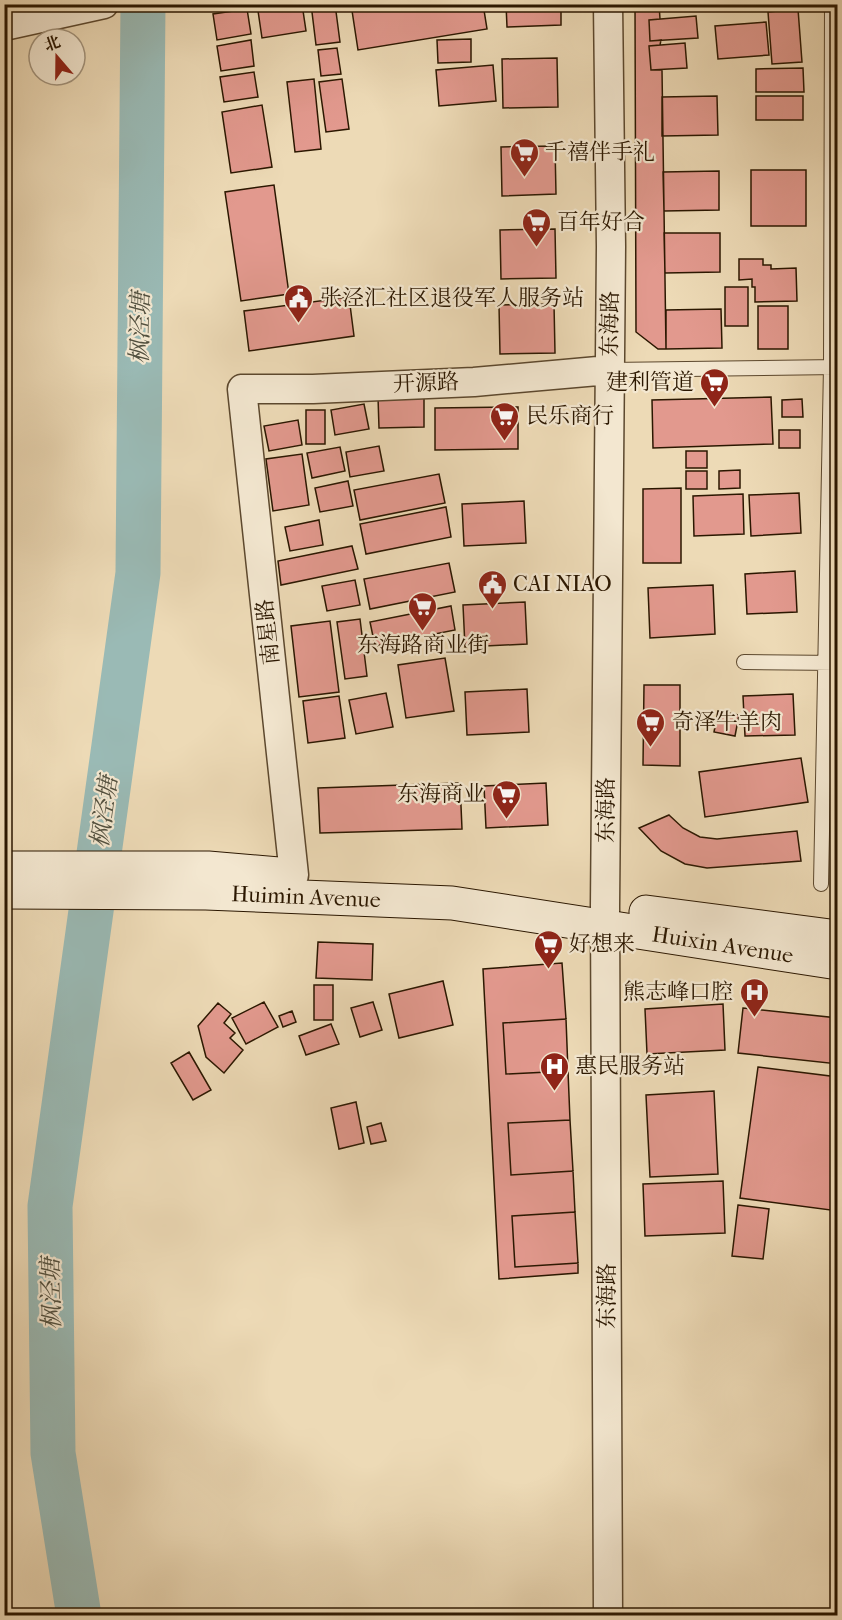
<svg xmlns="http://www.w3.org/2000/svg" width="842" height="1620" font-family="'IM FELL French Canon','Noto Serif SC',serif">
	<style>
		.lines { fill: none; stroke-linecap: round; stroke-linejoin: round }
		.river { stroke: #9abab5; stroke-width: 45 }
		.building { fill: #e2998e; stroke: #2b1700; stroke-width: 1.5 }
		.service-casing { stroke: #5c482e; stroke-width: 16 }
		.minor-casing { stroke: #5c482e; stroke-width: 31 }
		.secondary-casing { stroke: #2b1700; stroke-width: 35 }
		.service { stroke: #f3e7d0; stroke-width: 14 }
		.minor { stroke: #f3e7d0; stroke-width: 28 }
		.secondary { stroke: #f3e7d0; stroke-width: 33 }
		.labels { text-anchor: middle; dominant-baseline: central; stroke-width: 4.5; stroke-linejoin: round; paint-order: stroke }
		.poi-label { font-size: 22px; fill: #2b1700; stroke: #f3e7d0; text-anchor: start }
		.street-label { font-size: 22px; fill: #2b1700; stroke: #f3e7d0 }
		.water-label { font-size: 24px; font-style: italic; fill: #52503f; stroke: #f3e7d0 }
	</style>
	<rect width="100%" height="100%" fill="#eddab6"/>
	<filter id="stains"><feTurbulence type="fractalNoise" baseFrequency=".00333" numOctaves="4"/><feColorMatrix values="0 0 0 0 .2 0 0 0 0 .09 0 0 0 0 .02 0 0 0 .5 -.17"/></filter>
	<radialGradient id="worn" r=".72"><stop offset=".6" stop-color="#630" stop-opacity="0"/><stop offset="1" stop-color="#630" stop-opacity=".3"/></radialGradient>
	<g class="lines">
		<path class="river" d="M79 1616 53 1453 50 1206 138 573 143 4"/>
	</g>
	<path class="building" d="M257 4H302L306 31 262 38Z
		M311 4H335L340 42 316 45Z
		M351 4H483L487 29 358 50Z
		M506 4H561V25L507 27Z
		M635 4H659L660 19 649 20 650 41 661 40 660 45 649 46 651 70H662L666 349H658L636 332Z
		M247 9 251 34 217 40 213 14Z
		M798 9 802 62 772 64 768 12Z
		M696 16 698 38 650 41 649 20Z
		M766 22 769 55 718 59 715 26Z
		M471 39V62L438 63 437 40Z
		M251 40 254 66 221 71 217 46Z
		M685 43 687 68 651 70 649 46Z
		M337 48 341 74 321 76 318 50Z
		M557 58 558 107 503 108 502 59Z
		M493 65 496 101 439 106 436 70Z
		M803 68 804 92H756V69Z
		M254 72 258 97 224 102 220 77Z
		M314 79 321 149 295 152 287 82Z
		M342 79 349 129 326 132 319 82Z
		M717 96 718 135 662 136V97Z
		M756 96H803V120H756Z
		M262 105 272 167 231 173 222 112Z
		M555 146 556 194 502 196 501 147Z
		M751 170H806V226H751Z
		M719 171V210L664 211 663 172Z
		M274 185 289 294 241 301 225 192Z
		M555 229 556 278 501 279 500 230Z
		M664 233H720V272L665 273Z
		M739 259H763V265H771V269L796 268 797 301 755 302V287H752V279L739 280Z
		M725 287H748V326H725Z
		M349 297 354 336 249 351 244 311Z
		M554 304 555 353 500 354 499 305Z
		M758 306H788V349H758Z
		M721 309 722 348 666 349V310Z
		M424 396V427L379 428 378 397Z
		M771 397 773 444 653 448 652 400Z
		M802 399 803 417H782V400Z
		M364 404 369 429 335 435 331 410Z
		M518 407V449L435 450V408Z
		M306 410H325V444H306Z
		M298 420 302 445 269 451 264 426Z
		M779 430H800V448H779Z
		M379 446 384 471 350 477 346 452Z
		M340 447 345 471 312 478 307 453Z
		M686 451H707V468H686Z
		M302 454 309 505 273 511 266 459Z
		M740 470V488L719 489V471Z
		M686 471H707V489H686Z
		M439 474 445 503 360 520 354 490Z
		M348 481 353 506 320 512 315 488Z
		M681 488V563H643V489Z
		M799 493 801 533 751 536 749 495Z
		M743 494 744 534 694 536 693 496Z
		M524 501 526 543 464 546 462 504Z
		M446 507 451 537 366 554 360 524Z
		M319 520 323 545 290 551 285 527Z
		M352 546 358 569 281 585 278 561Z
		M449 563 455 592 370 609 364 579Z
		M795 571 797 612 747 614 745 574Z
		M355 580 360 605 327 611 322 586Z
		M713 585 715 634 650 638 648 588Z
		M525 602 527 644 465 647 463 605Z
		M451 606 455 630 375 646 370 622Z
		M360 619 367 676 345 679 337 622Z
		M330 621 339 692 299 697 291 626Z
		M445 658 454 711 406 718 398 665Z
		M644 685H680V766L643 765Z
		M527 689 529 732 467 735 465 692Z
		M386 693 393 727 356 734 349 700Z
		M793 694 795 735 745 736 743 696Z
		M339 696 345 738 308 743 303 701Z
		M718 711 739 715 735 736 714 732Z
		M801 758 808 802 705 817 699 772Z
		M460 783 462 829 320 833 318 788Z
		M546 783 548 825 486 828 484 786Z
		M669 815 683 828 700 837 717 839 797 831 801 861 707 868 685 864 661 851 639 828Z
		M318 942 373 944 372 980 316 978Z
		M562 963 566 1019 503 1023 506 1074 568 1071 570 1120 508 1123 511 1175 573 1171 575 1212 512 1216 515 1267 578 1263V1273L499 1279 483 969Z
		M443 981 453 1025 399 1038 389 994Z
		M314 985H333V1020H314Z
		M264 1002 278 1027 246 1044 232 1018Z
		M373 1002 382 1030 360 1037 351 1008Z
		M218 1003 231 1014 224 1023 235 1033 230 1038 243 1050 224 1073 206 1057 198 1026Z
		M723 1004 725 1050 647 1054 645 1009Z
		M743 1008 838 1018V1064L738 1053Z
		M292 1011 296 1022 283 1027 279 1016Z
		M566 1019 568 1071 506 1074 503 1023Z
		M331 1024 339 1044 306 1055 299 1036Z
		M189 1052 211 1090 193 1100 171 1063Z
		M758 1067 838 1077V1211L740 1198Z
		M714 1091 718 1174 650 1177 646 1095Z
		M356 1102 364 1143 339 1149 331 1108Z
		M570 1120 573 1171 511 1175 508 1123Z
		M381 1123 386 1141 371 1144 367 1127Z
		M723 1181 725 1233 645 1236 643 1184Z
		M738 1205 769 1209 763 1259 732 1256Z
		M575 1212 578 1263 515 1267 512 1216Z"/>
	<g class="lines">
		<defs>
			<path id="service" d="M609 370 838 367
				M744 662 838 663
				M821 884 831 367 832 4"/>
			<path id="minor" d="M608 4 611 247 605 906 608 1616
				M4 26 104 4
				M294 875 242 389H313L474 382 609 370"/>
			<g id="secondary">
				<path d="M4 868H208L290 875"/>
				<path id="s1" d="M4 892 206 893 452 903 838 963"/>
				<path d="M646 912 838 937"/>
			</g>
		</defs>
		<use href="#service" class="service-casing"/>
		<use href="#minor" class="minor-casing"/>
		<use href="#secondary" class="secondary-casing"/>
		<use href="#service" class="service"/>
		<use href="#minor" class="minor"/>
		<use href="#secondary" class="secondary"/>
	</g>
	<defs>
		<symbol id="supermarket-pin" viewBox="-11 -11 22 30"><path d="M0 17L-7.5 6A9.5 9.5 0 1 1 7.5 6Z" fill="#8f2418" stroke="#f3e7d0"/><path d="M-6-5.5h2.5l.6 2H6L4.5 2H-2.5L-4.4-4H-6ZM-1.5 3.2a1.3 1.3 0 1 0 .1 0ZM3 3.2a1.3 1.3 0 1 0 .1 0Z" fill="#fff"/></symbol>
		<symbol id="civic-pin" viewBox="-11 -11 22 30"><path d="M0 17L-7.5 6A9.5 9.5 0 1 1 7.5 6Z" fill="#8f2418" stroke="#f3e7d0"/><path d="M-.6-6.5H3V-4.5H.6V-3L4-1V1h2V6H-6V1h2V-1L-.6-3ZM-1.2 2.5V6h2.4V2.5Z" fill="#fff"/></symbol>
		<symbol id="hospital-pin" viewBox="-11 -11 22 30"><path d="M0 17L-7.5 6A9.5 9.5 0 1 1 7.5 6Z" fill="#8f2418" stroke="#f3e7d0"/><path d="M-5-5h3v3.5h4V-5h3V5h-3V1.5h-4V5h-3Z" fill="#fff"/></symbol>
	</defs>
	<g fill-rule="evenodd">
		<use href="#supermarket-pin" x="508" y="136" width="33" height="45"/>
		<use href="#supermarket-pin" x="520" y="206" width="33" height="45"/>
		<use href="#civic-pin" x="282" y="282" width="33" height="45"/>
		<use href="#supermarket-pin" x="698" y="366" width="33" height="45"/>
		<use href="#supermarket-pin" x="488" y="400" width="33" height="45"/>
		<use href="#civic-pin" x="476" y="568" width="33" height="45"/>
		<use href="#supermarket-pin" x="406" y="590" width="33" height="45"/>
		<use href="#supermarket-pin" x="634" y="706" width="33" height="45"/>
		<use href="#supermarket-pin" x="490" y="778" width="33" height="45"/>
		<use href="#supermarket-pin" x="532" y="928" width="33" height="45"/>
		<use href="#hospital-pin" x="738" y="976" width="33" height="45"/>
		<use href="#hospital-pin" x="538" y="1050" width="33" height="45"/>
	</g>
	<g class="labels">
		<g class="poi-label">
			<text x="545" y="152">千禧伴手礼</text>
			<text x="557" y="222">百年好合</text>
			<text x="320" y="298">张泾汇社区退役军人服务站</text>
			<text x="694" y="382" text-anchor="end">建利管道</text>
			<text x="526" y="416">民乐商行</text>
			<text x="513" y="584">CAI NIAO</text>
			<text x="423" y="645" text-anchor="middle">东海路商业街</text>
			<text x="672" y="722">奇泽牛羊肉</text>
			<text x="485" y="794" text-anchor="end">东海商业</text>
			<text x="569" y="944">好想来</text>
			<text x="733" y="992" text-anchor="end">熊志峰口腔</text>
			<text x="575" y="1066">惠民服务站</text>
		</g>
		<g class="street-label">
			<text transform="translate(610 324) rotate(-89)">东海路</text>
			<text transform="translate(426 383) rotate(-2)">开源路</text>
			<text transform="translate(268 632) rotate(-96)">南星路</text>
			<text transform="translate(606 810) rotate(-90)">东海路</text>
			<text stroke="none"><textPath href="#s1" startOffset="302">Huimin Avenue</textPath></text>
			<text stroke="none"><textPath href="#s1" startOffset="722">Huixin Avenue</textPath></text>
			<text transform="translate(607 1296) rotate(-90)">东海路</text>
		</g>
		<g class="water-label">
			<text transform="translate(140 328) rotate(-89)">枫泾塘</text>
			<text transform="translate(104 812) rotate(-82)">枫泾塘</text>
			<text transform="translate(51 1294) rotate(-91)">枫泾塘</text>
		</g>
	</g>
	<rect width="842" height="1620" fill="none" stroke="#eddab6" stroke-width="24"/>
	<rect x="6" y="6" width="830" height="1608" fill="none" stroke="#2b1700" stroke-width="3"/>
	<rect x="12" y="12" width="818" height="1596" fill="none" stroke="#2b1700" stroke-width="1.5"/>
	<g transform="translate(57 57) rotate(340)"><circle r="28" fill="#f3e7d0" stroke="#a3947d" stroke-width="1.5"/>
	<path d="M0-4.5L10 22L0 15L-10 22Z" fill="#8f2418"/>
	<text y="-9" font-size="16" font-weight="bold" text-anchor="middle" fill="#2b1700">北</text>
	</g>
	<rect width="100%" height="100%" filter="url(#stains)"/>
	<rect width="100%" height="100%" fill="url(#worn)"/>
</svg>
